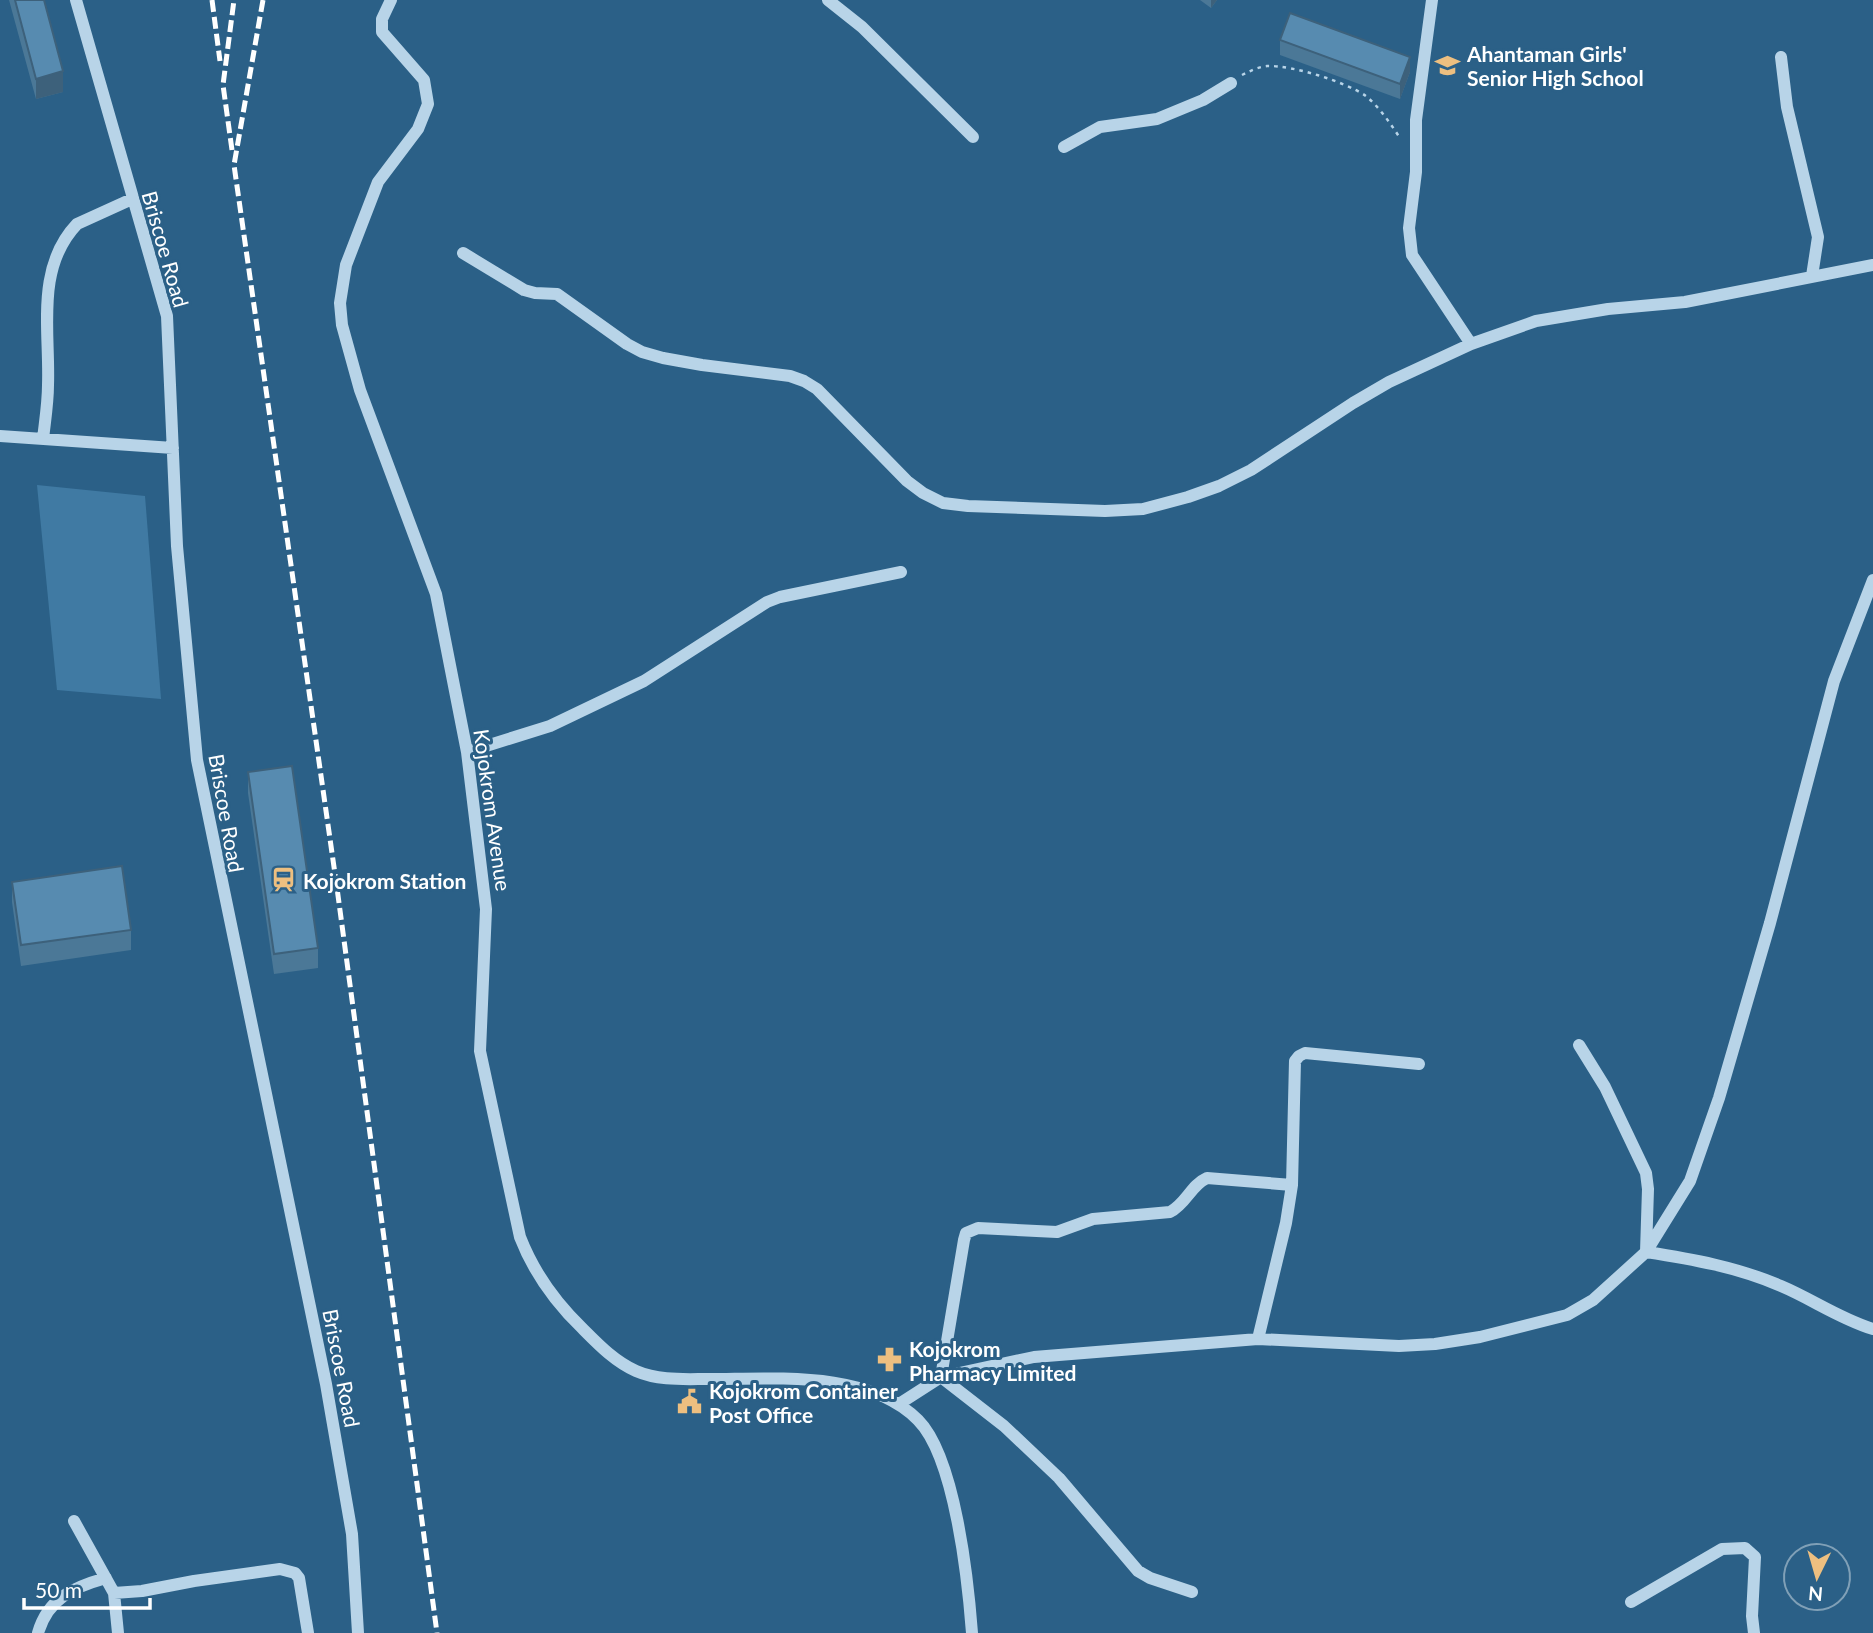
<svg xmlns="http://www.w3.org/2000/svg" width="1873" height="1633" font-family="Lato,sans-serif">
	<style>
		.green { fill: #407aa3 }
		.lines { fill: none; stroke-linecap: round; stroke-linejoin: round }
		.path { stroke: #b8d4e8; stroke-width: 2.5; stroke-dasharray: 3.5 5; stroke-linecap: butt }
		.minor { stroke: #b8d4e8; stroke-width: 12 }
		.rail { stroke: #fff; stroke-width: 5; stroke-dasharray: 12 5; stroke-linecap: butt }
		.wall { fill: #4b7897 }
		.shaded-wall { fill: #3d617b }
		.building { fill: #578bb0; stroke: #3d617b; stroke-width: 2 }
		.labels { text-anchor: middle; dominant-baseline: central; stroke-width: 6; stroke-linejoin: round; paint-order: stroke }
		.poi-label { font-size: 21px; font-weight: bold; fill: #fff; stroke: #2b6087; text-anchor: start }
		.street-label { font-size: 21px; fill: #fff; stroke: #2b6087 }
	</style>
	<rect width="100%" height="100%" fill="#2b6087"/>
	<path class="green" d="M37 485 145 496 161 699 57 690Z"/>
	<g class="lines">
		<path class="path" d="M1242 75C1250 71 1258 67 1267 66 1292 65 1346 82 1366 96 1380 108 1390 123 1400 138"/>
		<path class="minor" d="M76 0 167 316 177 546 197 760 326 1384 352 1534 358 1633
			M391 0 382 19V32L424 80 428 104 418 129 378 182 346 265 340 303 342 325 360 390 436 594 467 752 486 909 480 1051 520 1237C534 1273 554 1301 582 1328 598 1344 614 1361 636 1371 659 1381 684 1379 709 1379 773 1379 869 1370 918 1420 955 1457 968 1580 972 1633
			M828 0 862 27 973 137
			M1432 0 1416 120V172L1409 228 1412 255 1471 344
			M1781 57 1787 107 1818 237 1812 276
			M1064 147 1100 127 1157 119 1203 100 1231 83
			M463 253 524 290 535 293 557 294 627 344 642 352 663 358 702 365 790 376 804 381 817 389 907 481 923 493 943 503 968 506 1105 511 1143 509 1188 497 1219 486 1251 470 1353 403 1389 382 1471 344 1536 321 1608 309 1685 302 1873 265
			M0 436 173 448
			M43 439C45 421 48 403 48 385 50 331 35 268 77 224L132 199
			M467 752 550 726 644 681 767 602 780 597 901 572
			M1579 1045 1605 1087 1646 1173 1648 1189 1646 1252C1692 1259 1737 1267 1781 1286 1812 1299 1840 1319 1873 1329
			M1258 1339 1286 1223 1292 1185 1295 1061 1299 1056 1305 1053 1419 1064
			M899 1404 941 1377 1034 1357 1258 1339 1399 1346 1435 1344 1480 1337 1567 1315 1593 1300 1646 1252 1690 1181 1719 1098 1770 923 1834 681 1873 580
			M74 1521 114 1593 118 1633
			M1192 1592 1150 1578 1138 1571 1059 1478 1004 1426 941 1377 964 1240 966 1233 978 1228 1057 1232 1093 1219 1170 1212C1186 1204 1191 1185 1207 1178L1292 1185
			M114 1593 142 1591 194 1581 280 1569 295 1573 299 1578 308 1633
			M1631 1602 1722 1549 1745 1548 1755 1557 1752 1616 1754 1633
			M38 1633C48 1598 74 1587 106 1578"/>
		<path class="rail" d="M212 0 220 61
			M263 0 234 165 337 888 437 1633
			M232 150 223 85 234 0"/>
	</g>
	<path class="wall" d="M9 0H44L63 92 36 99Z
		M1200 0H1217L1211 8Z
		M1280 40 1410 72 1400 99 1280 55Z
		M248 772 318 948V968L274 974 248 793Z
		M12 882 131 930V950L21 966 12 902Z"/>
	<path class="shaded-wall" d="M1211 0H1217L1211 8Z
		M1410 57V72L1400 99V84Z
		M63 71V92L36 99V79Z"/>
	<path class="building" d="M15 0H44L63 71 36 79Z
		M1290 13 1410 57 1400 84 1280 40Z
		M292 766 318 948 274 954 248 772Z
		M122 866 131 930 21 945 12 882Z"/>
	<defs>
		<symbol id="school-bare" viewBox="-9 -9 18 18"><path d="M0-5L7-2L0 1L-7-2ZM-4 1L0 2.5L4 1V4Q0 6-4 4Z" fill="#edbf80" stroke="#2b6087" stroke-width="2.5" paint-order="stroke"/></symbol>
		<symbol id="station-bare" viewBox="-9 -9 18 18"><path d="M-3-6H3Q5-6 5-4V2Q5 4 3 4L4.5 6H3L1.5 4h-3L-3 6H-4.5L-3 4Q-5 4-5 2V-4Q-5-6-3-6ZM-3.5-4v3h7v-3ZM-3.5 1v1.5H-2V1ZM2 1v1.5H3.5V1Z" fill="#edbf80" stroke="#2b6087" stroke-width="2.5" paint-order="stroke"/></symbol>
		<symbol id="pharmacy-bare" viewBox="-9 -9 18 18"><path d="M-2-6h4v4h4v4h-4v4h-4v-4h-4v-4h4Z" fill="#edbf80" stroke="#2b6087" stroke-width="2.5" paint-order="stroke"/></symbol>
		<symbol id="civic-bare" viewBox="-9 -9 18 18"><path d="M-.6-6.5H3V-4.5H.6V-3L4-1V1h2V6H-6V1h2V-1L-.6-3ZM-1.2 2.5V6h2.4V2.5Z" fill="#edbf80" stroke="#2b6087" stroke-width="2.5" paint-order="stroke"/></symbol>
	</defs>
	<g fill-rule="evenodd">
		<use href="#school-bare" x="1430" y="48" width="35" height="35"/>
		<use href="#station-bare" x="266" y="862" width="35" height="35"/>
		<use href="#pharmacy-bare" x="872" y="1342" width="35" height="35"/>
		<use href="#civic-bare" x="672" y="1384" width="35" height="35"/>
	</g>
	<g class="labels">
		<g class="poi-label">
			<text x="1467" y="53">Ahantaman Girls'<tspan x="1467" dy="24">Senior High School</tspan></text>
			<text x="303" y="880">Kojokrom Station</text>
			<text x="909" y="1348">Kojokrom<tspan x="909" dy="24">Pharmacy Limited</tspan></text>
			<text x="709" y="1390">Kojokrom Container<tspan x="709" dy="24">Post Office</tspan></text>
		</g>
		<g class="street-label">
			<text transform="translate(166 249) rotate(74)">Briscoe Road</text>
			<text transform="translate(493 810) rotate(82)">Kojokrom Avenue</text>
			<text transform="translate(227 813) rotate(80)">Briscoe Road</text>
			<text transform="translate(342 1368) rotate(79)">Briscoe Road</text>
		</g>
	</g>
	<g transform="translate(1817 1577) rotate(185)"><circle r="33" fill="#2b6087" stroke="#80a0b7" stroke-width="2"/>
	<path d="M0-5L12 26L0 18L-12 26Z" fill="#edbf80"/>
	<text y="-10" font-size="19" font-weight="bold" text-anchor="middle" fill="#ffffff">N</text>
	</g>
	<path d="M24 1598v10h126v-10" fill="none" stroke="#ffffff" stroke-width="3.5"/>
	<text x="35" y="1598" font-size="21" fill="#ffffff" stroke="#2b6087" stroke-width="5" paint-order="stroke">50 m</text>
</svg>
